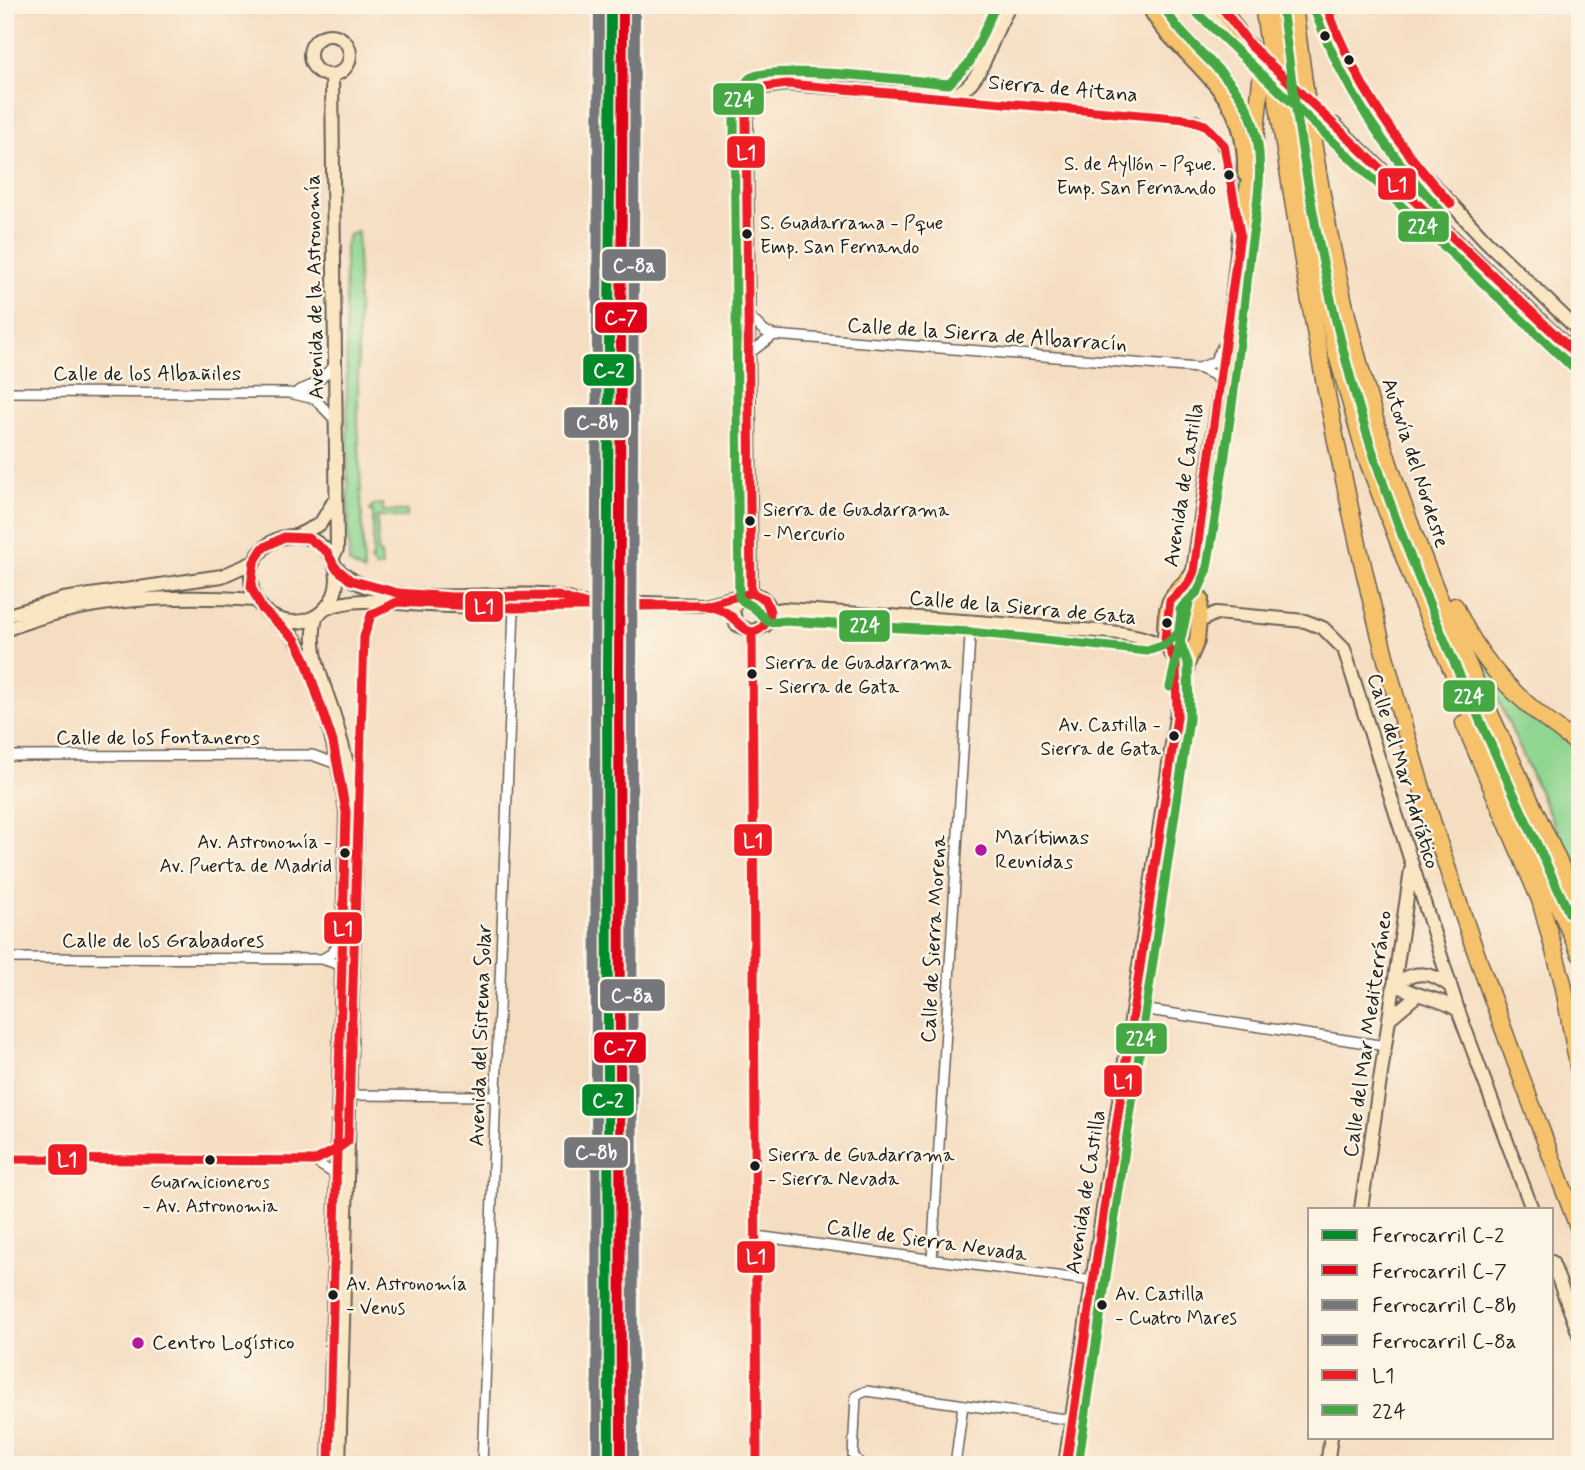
<svg xmlns="http://www.w3.org/2000/svg" width="1585" height="1470" font-family="Mynerve,sans-serif">
	<style>
		.green { fill: #90d691; stroke: #567956; stroke-width: 2 }
		.lines { fill: none; stroke-linecap: round; stroke-linejoin: round }
		.secondary-tunnel { stroke: #cab6a0; stroke-width: 12; stroke-dasharray: 12 6; stroke-linecap: butt }
		.street-casing { stroke: #686056; stroke-width: 12 }
		.secondary-casing { stroke: #686056; stroke-width: 16 }
		.primary-casing { stroke: #686056; stroke-width: 18 }
		.highway-casing { stroke: #686056; stroke-width: 19 }
		.street { stroke: #fff; stroke-width: 9 }
		.secondary { stroke: #fbe6c4; stroke-width: 12 }
		.primary { stroke: #f5c16b; stroke-width: 14 }
		.highway { stroke: #f5c16b; stroke-width: 16 }
		.rail { stroke: #1c1c1c; stroke-width: 2.5 }
		.secondary-bridge-casing { stroke: #686056; stroke-width: 16; stroke-linecap: butt }
		.secondary-bridge { stroke: #fbe6c4; stroke-width: 12 }
		.bus-1-casing { stroke: #fcf5e5; stroke-width: 14 }
		.bus-2-casing { stroke: #fcf5e5; stroke-width: 14 }
		.bus-1 { stroke: #ee1c25; stroke-width: 9 }
		.bus-2 { stroke: #45a843; stroke-width: 9 }
		.rail-1-casing { stroke: #fcf5e5; stroke-width: 16 }
		.rail-2-casing { stroke: #fcf5e5; stroke-width: 16 }
		.rail-3-casing { stroke: #fcf5e5; stroke-width: 16 }
		.rail-4-casing { stroke: #fcf5e5; stroke-width: 16 }
		.rail-1 { stroke: #008a29; stroke-width: 10 }
		.rail-2 { stroke: #de0118; stroke-width: 10 }
		.rail-3 { stroke: #76777a; stroke-width: 10 }
		.rail-4 { stroke: #76777a; stroke-width: 10 }
		.bus-dot { fill: #1c1c1c; stroke: #fcf5e5; stroke-width: 2.5 }
		.poi-dot { fill: #b5179e; stroke: #fcf5e5; stroke-width: 2.5 }
		.labels { text-anchor: middle; dominant-baseline: central; stroke-width: 5; stroke-linejoin: round; paint-order: stroke }
		.bus-label { font-size: 19px; fill: #1c1c1c; stroke: #fcf5e5; text-anchor: start }
		.street-label { font-size: 21px; fill: #1c1c1c; stroke: #fcf5e5 }
		.poi-label { font-size: 21px; fill: #1c1c1c; stroke: #fcf5e5; text-anchor: start }
		.line-badge { stroke: #fcf5e5; stroke-width: 2.5 }
		.badge-label { font-size: 19px; text-anchor: middle; font-weight: bold; fill: #fff }
	</style>
	<rect width="100%" height="100%" fill="#fcf5e5"/>
	<filter id="ink" filterUnits="userSpaceOnUse"><feTurbulence type="fractalNoise" baseFrequency=".0143" numOctaves="2"/><feDisplacementMap in="SourceGraphic" scale="14" xChannelSelector="R" yChannelSelector="G"/><feConvolveMatrix kernelMatrix="1 2 1 2 8 2 1 2 1" color-interpolation-filters="sRGB"/></filter>
	<filter id="wash" filterUnits="userSpaceOnUse"><feTurbulence type="fractalNoise" baseFrequency=".00686" numOctaves="4" result="noise"/><feDisplacementMap in="SourceGraphic" scale="28" xChannelSelector="R" yChannelSelector="G"/><feGaussianBlur stdDeviation="1.57" result="paint"/><feColorMatrix in="noise" values="0 0 0 0 0 0 0 0 0 0 0 0 0 0 0 0 0 1.4 0 .05"/><feComposite in="paint" operator="in"/></filter>
	<g filter="url(#wash)">
		<rect width="100%" height="100%" fill="#f5ddc1"/>
		<path class="green" d="M358 232V421L364 572 349 563 345 246 349 235Z
			M383 504V511H407V517H377L378 553 381 554 382 567H375L370 560 373 559V512L370 511 373 505Z
			M1480 659 1580 752V883Z"/>
	</g>
	<g filter="url(#ink)">
		<g class="lines">
			<path class="secondary-tunnel" d="M1304 95 1334 124"/>
			<defs>
				<path id="street" d="M947 98 1196 120C1235 141 1230 182 1238 219
					M748 315 764 331 774 335 1198 368 1214 375 1221 386
					M747 355 774 335
					M1199 368 1214 362 1223 345
					M298 391 315 384 335 365
					M5 392 289 393 315 399 335 420
					M1200 596 1201 566
					M752 632 757 1465
					M5 756 312 755 337 764
					M5 958 322 959 340 965 344 970
					M322 959 331 954 341 940
					M1135 1008 1386 1046
					M347 1095 495 1096
					M5 1159 314 1161 336 1175
					M756 1236 1094 1281
					M932 1260 971 620
					M482 1465 514 608
					M861 1465 853 1455 856 1396 866 1391 1072 1420
					M955 1465 963 1405"/>
				<path id="secondary" d="M1206 5 1250 45
					M1326 5 1336 35
					M310 55a20 20 0 1 1 40 0a20 20 0 1 1-40 0Z
					M332 75 337 549 332 559
					M1366 99 1417 167 1485 240 1580 332
					M1334 124 1580 358
					M298 535 320 524 334 501
					M251 579a43 43 0 1 1 86 0a43 43 0 1 1-86 0Z
					M336 567C386 621 512 580 575 601
					M751 593 746 118 757 88 787 84 952 96C988 82 989 33 1011 5
					M647 603 703 605 751 593C762 595 768 600 771 611L766 625 752 632 736 624 733 610 738 599
					M327 608C361 595 392 604 428 605 480 608 532 607 584 604
					M771 611 784 609C874 615 963 620 1052 628 1088 631 1138 629 1168 649
					M5 616 63 599 222 576 254 562
					M272 617C279 624 290 631 296 640 320 676 340 768 346 812L329 1465
					M316 617C307 653 326 687 336 722 345 755 355 789 357 823L339 1465
					M1200 621 1216 613 1305 621 1323 628 1344 649 1458 1010 1532 1209
					M5 630C84 598 171 594 255 600
					M1450 986C1430 971 1417 971 1395 983 1415 998 1438 996 1458 1010
					M1390 1018 1416 996
					M1361 1209 1411 870
					M1552 1262 1580 1337
					M1327 1465 1331 1437"/>
				<path id="primary" d="M1149 5C1156 22 1169 35 1182 48 1222 90 1247 112 1245 174
					M1191 653 1173 654C1162 644 1163 610 1173 596 1179 586 1188 583 1194 571L1229 333 1243 208
					M1066 1465 1177 717 1188 662 1197 641 1201 599 1194 591 1180 590"/>
				<path id="highway" d="M1220 5 1238 32
					M1263 5C1297 237 1334 468 1395 694 1444 877 1512 1055 1580 1232
					M1276 5 1306 201 1335 348 1366 457 1420 599 1580 954
					M1294 5C1312 155 1338 307 1385 451 1435 608 1512 758 1580 908
					M1317 5C1330 42 1347 72 1369 104
					M1242 218 1252 171 1263 60
					M1455 606C1483 669 1524 706 1580 745
					M1464 723 1540 900 1563 983 1580 1077"/>
			</defs>
			<use href="#street" class="street-casing"/>
			<use href="#secondary" class="secondary-casing"/>
			<use href="#primary" class="primary-casing"/>
			<use href="#highway" class="highway-casing"/>
			<use href="#street" class="street"/>
			<use href="#secondary" class="secondary"/>
			<use href="#primary" class="primary"/>
			<use href="#highway" class="highway"/>
			<path class="rail" d="M619 1465 622 5"/>
			<defs>
				<path id="secondary-bridge" d="M584 604 647 603"/>
			</defs>
			<use href="#secondary-bridge" class="secondary-bridge-casing"/>
			<use href="#secondary-bridge" class="secondary-bridge"/>
			<defs>
				<path id="bus-1" d="M1220 5 1250 45 1580 358
					M1326 5C1354 82 1396 144 1451 204
					M751 593 746 118 757 88 787 84 1186 119 1205 125 1224 145 1240 234 1194 571 1188 584 1170 601 1165 638 1176 664 1177 717 1066 1465
					M751 593 765 599C770 609 773 615 765 624 749 644 739 620 725 612 719 608 710 607 703 605Z
					M752 632 757 1465
					M337 1149 346 812 333 742 305 659 295 639 262 609 251 587 254 562 263 548 284 537 308 538 327 552 335 567 350 580 398 593 452 597 558 596 584 604 703 605
					M337 1149 348 1141 364 637 371 615 397 602 514 608 703 605
					M5 1159 314 1161 337 1149
					M329 1465 337 1149"/>
				<path id="bus-2" d="M996 5 970 62 949 84C917 81 770 63 750 78 741 85 736 108 734 118L739 597C744 604 748 603 754 608 769 619 759 625 785 621L970 632 1147 651 1165 645 1176 635
					M1282 7C1301 159 1326 310 1374 456 1426 614 1500 763 1569 913
					M1314 9C1343 88 1385 151 1442 212
					M1198 14 1572 367
					M1170 687 1189 603 1180 610
					M1078 1465 1189 719 1188 663 1178 636 1182 607 1198 591 1206 573C1224 470 1238 367 1249 264 1254 216 1269 163 1251 117 1233 71 1185 48 1163 5"/>
			</defs>
			<use href="#bus-1" class="bus-1-casing"/>
			<use href="#bus-2" class="bus-2-casing"/>
			<use href="#bus-1" class="bus-1"/>
			<use href="#bus-2" class="bus-2"/>
			<defs>
				<path id="rail-1" d="M609 1465 607 673 611 5"/>
				<path id="rail-2" d="M621 1465 619 673 623 5"/>
				<path id="rail-3" d="M597 1465 595 673 599 5"/>
				<path id="rail-4" d="M633 1465 632 673 635 5"/>
			</defs>
			<use href="#rail-1" class="rail-1-casing"/>
			<use href="#rail-2" class="rail-2-casing"/>
			<use href="#rail-3" class="rail-3-casing"/>
			<use href="#rail-4" class="rail-4-casing"/>
			<use href="#rail-1" class="rail-1"/>
			<use href="#rail-2" class="rail-2"/>
			<use href="#rail-3" class="rail-3"/>
			<use href="#rail-4" class="rail-4"/>
		</g>
	</g>
	<g class="bus-dot">
		<circle cx="1325" cy="36" r="6"/>
		<circle cx="1349" cy="60" r="6"/>
		<circle cx="1229" cy="175" r="6"/>
		<circle cx="747" cy="234" r="6"/>
		<circle cx="750" cy="521" r="6"/>
		<circle cx="1167" cy="623" r="6"/>
		<circle cx="752" cy="674" r="6"/>
		<circle cx="1174" cy="736" r="6"/>
		<circle cx="345" cy="853" r="6"/>
		<circle cx="210" cy="1160" r="6"/>
		<circle cx="755" cy="1166" r="6"/>
		<circle cx="333" cy="1295" r="6"/>
		<circle cx="1102" cy="1305" r="6"/>
	</g>
	<g class="poi-dot">
		<circle cx="981" cy="850" r="7"/>
		<circle cx="138" cy="1343" r="7"/>
	</g>
	<g class="labels">
		<g class="bus-label">
			<text x="1216" y="164" text-anchor="end">S. de Ayllón - Pque.<tspan x="1216" dy="24">Emp. San Fernando</tspan></text>
			<text x="760" y="223">S. Guadarrama - Pque<tspan x="760" dy="24">Emp. San Fernando</tspan></text>
			<text x="763" y="510">Sierra de Guadarrama<tspan x="763" dy="24">- Mercurio</tspan></text>
			<text x="765" y="663">Sierra de Guadarrama<tspan x="765" dy="24">- Sierra de Gata</tspan></text>
			<text x="1161" y="725" text-anchor="end">Av. Castilla -<tspan x="1161" dy="24">Sierra de Gata</tspan></text>
			<text x="332" y="842" text-anchor="end">Av. Astronomía -<tspan x="332" dy="24">Av. Puerta de Madrid</tspan></text>
			<text x="768" y="1155">Sierra de Guadarrama<tspan x="768" dy="24">- Sierra Nevada</tspan></text>
			<text x="210" y="1182" text-anchor="middle">Guarnicioneros<tspan x="210" dy="24">- Av. Astronomia</tspan></text>
			<text x="346" y="1284">Av. Astronomía<tspan x="346" dy="24">- Venus</tspan></text>
			<text x="1115" y="1294">Av. Castilla<tspan x="1115" dy="24">- Cuatro Mares</tspan></text>
		</g>
		<g class="street-label">
			<text transform="translate(1063 89) rotate(5)">Sierra de Aitana</text>
			<text transform="translate(315 287) rotate(-91)">Avenida de la Astronomía</text>
			<text transform="translate(987 335) rotate(4)">Calle de la Sierra de Albarracín</text>
			<text x="147" y="374">Calle de los Albañiles</text>
			<text transform="translate(1415 463) rotate(72)">Autovía del Nordeste</text>
			<text transform="translate(1184 485) rotate(-81)">Avenida de Castilla</text>
			<text transform="translate(1023 608) rotate(5)">Calle de la Sierra de Gata</text>
			<text x="158" y="738">Calle de los Fontaneros</text>
			<text transform="translate(1403 771) rotate(73)">Calle del Mar Adriático</text>
			<text transform="translate(934 939) rotate(-87)">Calle de Sierra Morena</text>
			<text x="163" y="941">Calle de los Grabadores</text>
			<text transform="translate(1368 1034) rotate(-82)">Calle del Mar Mediterráneo</text>
			<text transform="translate(481 1035) rotate(-88)">Avenida del Sistema Solar</text>
			<text transform="translate(1086 1192) rotate(-81)">Avenida de Castilla</text>
			<text transform="translate(927 1241) rotate(8)">Calle de Sierra Nevada</text>
		</g>
		<g class="poi-label">
			<text x="995" y="838">Marítimas<tspan x="995" dy="24">Reunidas</tspan></text>
			<text x="152" y="1343">Centro Logístico</text>
		</g>
	</g>
	<g class="line-badge">
		<rect x="712" y="82" width="53" height="34" rx="7" fill="#45a843"/>
		<rect x="726" y="135" width="40" height="34" rx="7" fill="#ee1c25"/>
		<rect x="1377" y="167" width="40" height="34" rx="7" fill="#ee1c25"/>
		<rect x="1397" y="210" width="53" height="33" rx="7" fill="#45a843"/>
		<rect x="601" y="248" width="66" height="34" rx="7" fill="#76777a"/>
		<rect x="594" y="301" width="54" height="33" rx="7" fill="#de0118"/>
		<rect x="582" y="353" width="53" height="34" rx="7" fill="#008a29"/>
		<rect x="563" y="406" width="67" height="33" rx="7" fill="#76777a"/>
		<rect x="464" y="590" width="40" height="33" rx="7" fill="#ee1c25"/>
		<rect x="838" y="609" width="53" height="34" rx="7" fill="#45a843"/>
		<rect x="1442" y="679" width="54" height="34" rx="7" fill="#45a843"/>
		<rect x="733" y="823" width="40" height="34" rx="7" fill="#ee1c25"/>
		<rect x="323" y="911" width="40" height="34" rx="7" fill="#ee1c25"/>
		<rect x="599" y="978" width="67" height="34" rx="7" fill="#76777a"/>
		<rect x="1115" y="1022" width="53" height="33" rx="7" fill="#45a843"/>
		<rect x="593" y="1031" width="54" height="33" rx="7" fill="#de0118"/>
		<rect x="1103" y="1064" width="40" height="34" rx="7" fill="#ee1c25"/>
		<rect x="581" y="1083" width="54" height="34" rx="7" fill="#008a29"/>
		<rect x="563" y="1136" width="66" height="33" rx="7" fill="#76777a"/>
		<rect x="47" y="1143" width="41" height="33" rx="7" fill="#ee1c25"/>
		<rect x="736" y="1240" width="40" height="34" rx="7" fill="#ee1c25"/>
	</g>
	<g class="badge-label">
		<text x="739" y="106">224</text>
		<text x="746" y="159">L1</text>
		<text x="1397" y="191">L1</text>
		<text x="1423" y="233">224</text>
		<text x="634" y="272">C-8a</text>
		<text x="621" y="324">C-7</text>
		<text x="609" y="377">C-2</text>
		<text x="597" y="429">C-8b</text>
		<text x="484" y="613">L1</text>
		<text x="865" y="632">224</text>
		<text x="1469" y="703">224</text>
		<text x="753" y="847">L1</text>
		<text x="343" y="935">L1</text>
		<text x="632" y="1002">C-8a</text>
		<text x="1141" y="1045">224</text>
		<text x="620" y="1054">C-7</text>
		<text x="1123" y="1088">L1</text>
		<text x="608" y="1107">C-2</text>
		<text x="596" y="1159">C-8b</text>
		<text x="67" y="1166">L1</text>
		<text x="756" y="1263">L1</text>
	</g>
	<rect width="1585" height="1470" fill="none" stroke="#fcf5e5" stroke-width="28"/>
	<rect x="1308" y="1208" width="245" height="231" fill="#fcf5e5" stroke="#a29e95" stroke-width="2"/>
	<rect x="1322" y="1230" width="35" height="10" fill="#008a29" stroke="#a29e95" stroke-width="2"/>
	<text x="1372" y="1242" font-size="21" fill="#1c1c1c">Ferrocarril C-2</text>
	<rect x="1322" y="1265" width="35" height="10" fill="#de0118" stroke="#a29e95" stroke-width="2"/>
	<text x="1372" y="1278" font-size="21" fill="#1c1c1c">Ferrocarril C-7</text>
	<rect x="1322" y="1300" width="35" height="10" fill="#76777a" stroke="#a29e95" stroke-width="2"/>
	<text x="1372" y="1312" font-size="21" fill="#1c1c1c">Ferrocarril C-8b</text>
	<rect x="1322" y="1335" width="35" height="10" fill="#76777a" stroke="#a29e95" stroke-width="2"/>
	<text x="1372" y="1348" font-size="21" fill="#1c1c1c">Ferrocarril C-8a</text>
	<rect x="1322" y="1370" width="35" height="10" fill="#ee1c25" stroke="#a29e95" stroke-width="2"/>
	<text x="1372" y="1382" font-size="21" fill="#1c1c1c">L1</text>
	<rect x="1322" y="1405" width="35" height="10" fill="#45a843" stroke="#a29e95" stroke-width="2"/>
	<text x="1372" y="1418" font-size="21" fill="#1c1c1c">224</text>
</svg>
